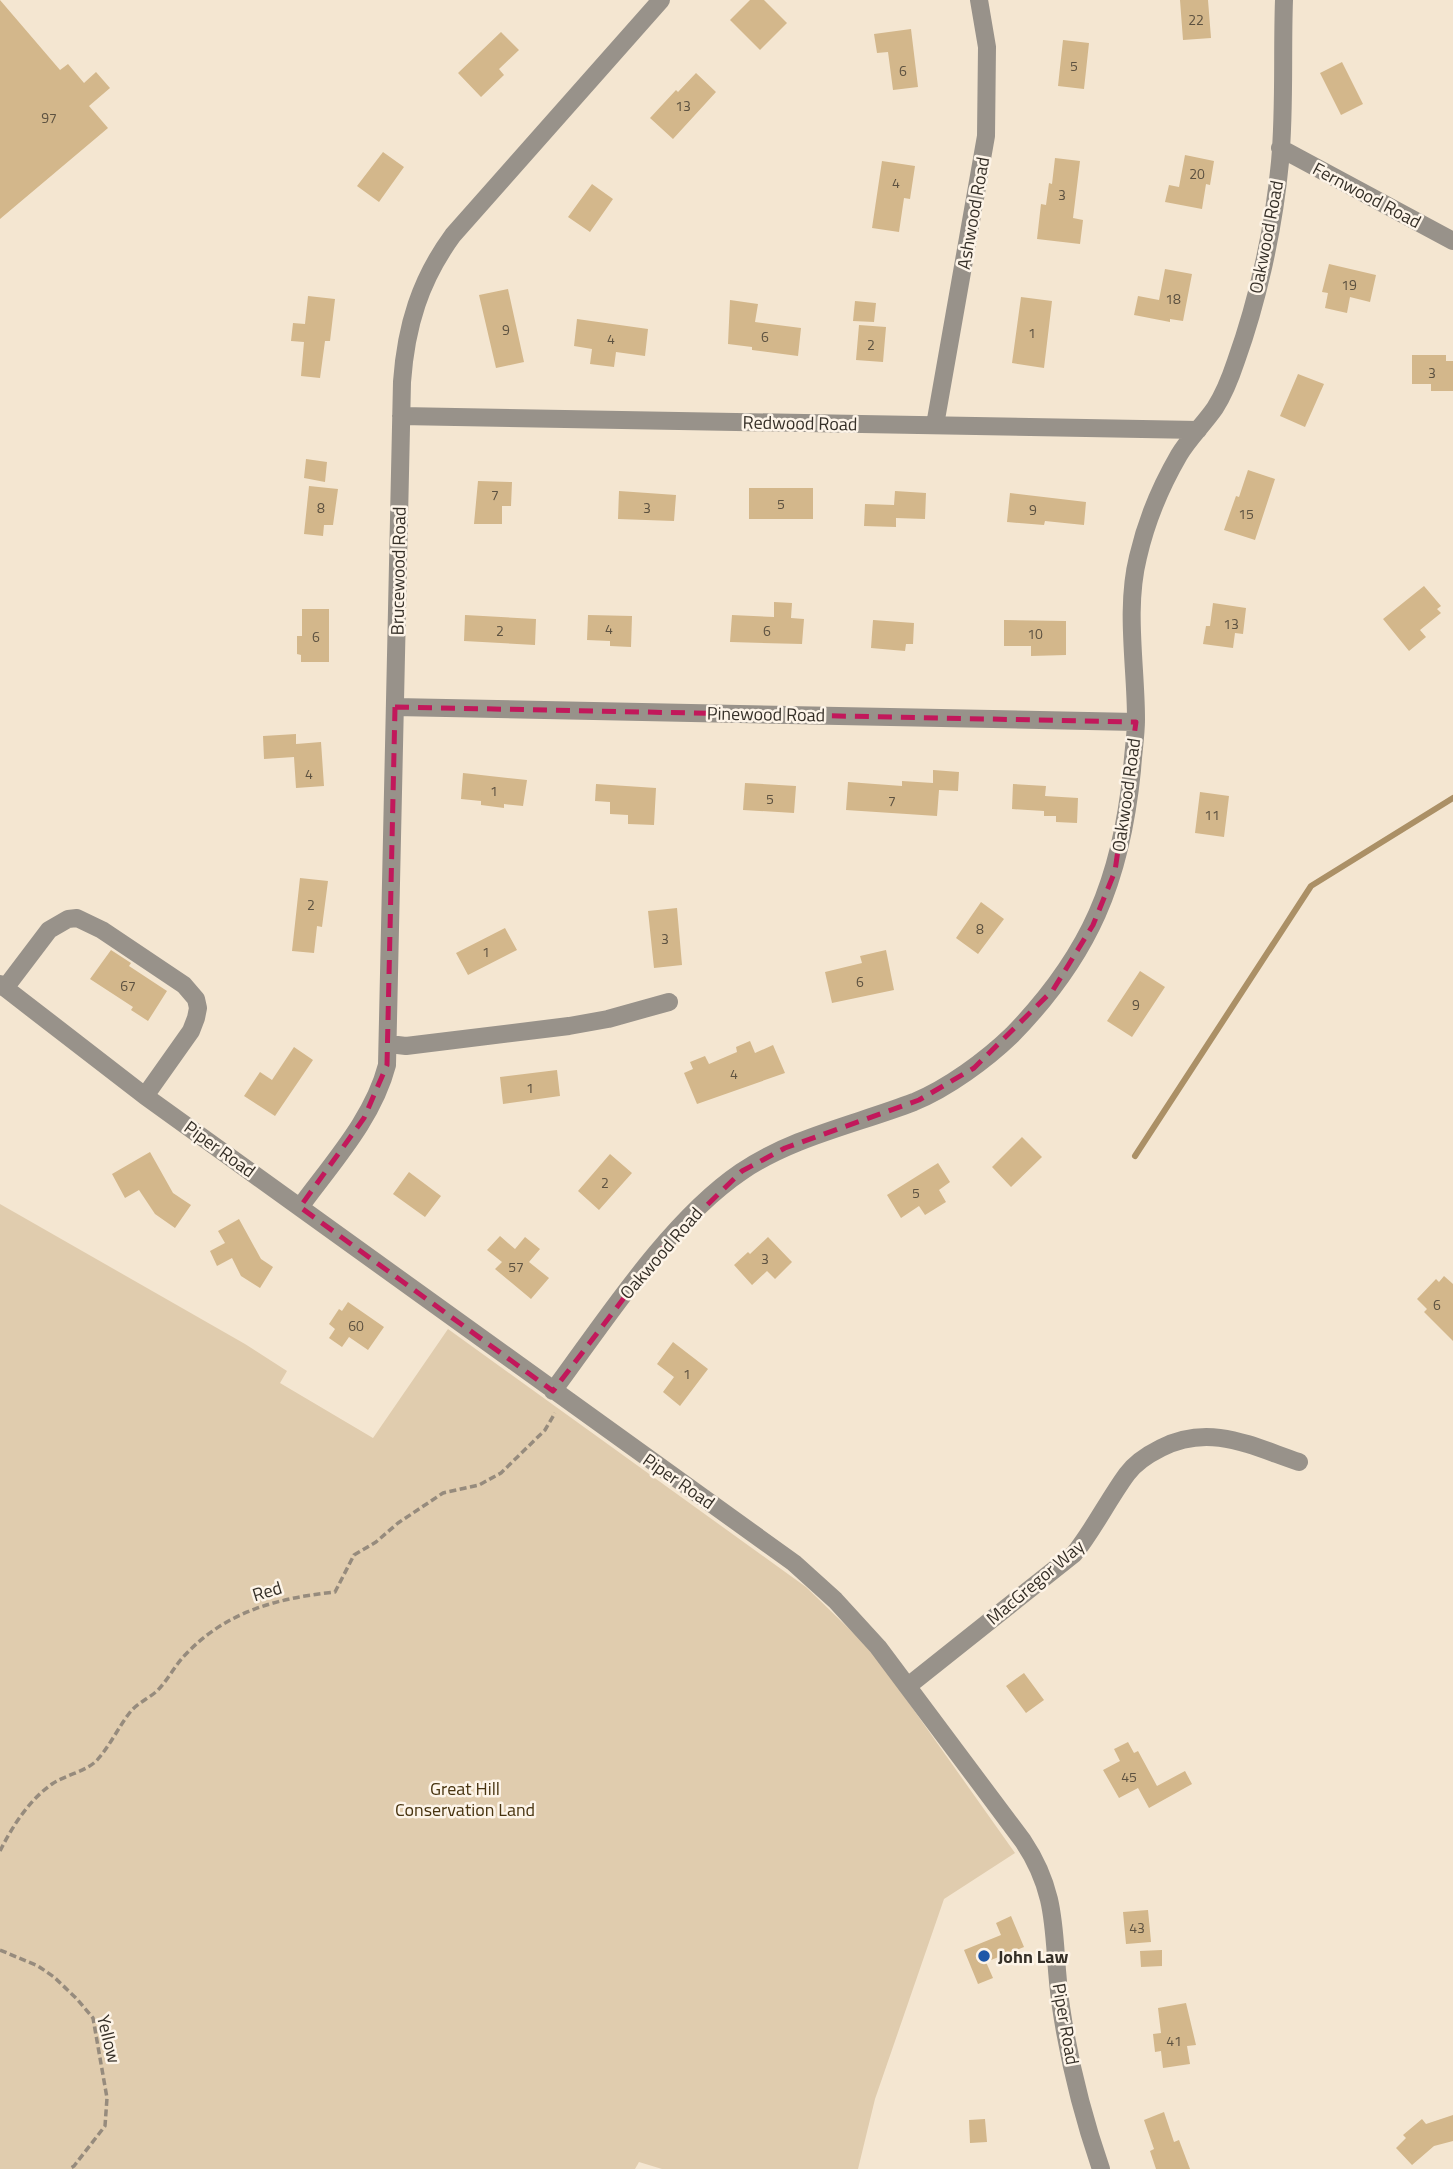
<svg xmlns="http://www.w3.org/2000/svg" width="1453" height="2169" font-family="'Titillium Web',sans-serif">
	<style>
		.green { fill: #e0ccae }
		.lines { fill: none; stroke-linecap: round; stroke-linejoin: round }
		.stream { stroke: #ab9066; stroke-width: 6 }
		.building { fill: #d3b78b }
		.path { stroke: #968b7d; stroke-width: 3.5; stroke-dasharray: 7 3.5; stroke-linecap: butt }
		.minor { stroke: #98928a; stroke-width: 18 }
		.marked { fill: none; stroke: #c2185b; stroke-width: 5; stroke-dasharray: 14 9; stroke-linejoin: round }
		.poi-dot { fill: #1e57a8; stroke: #fdf4e8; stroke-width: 2.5 }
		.labels { text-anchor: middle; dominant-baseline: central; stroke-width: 5; stroke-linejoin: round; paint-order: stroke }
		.number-label { font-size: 14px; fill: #5c5140 }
		.street-label { font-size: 18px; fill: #352f27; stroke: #fdf4e8 }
		.park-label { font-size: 18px; fill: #47330f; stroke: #fdf4e8 }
		.poi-label { font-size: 18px; font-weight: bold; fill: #352f27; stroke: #fdf4e8; text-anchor: start }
	</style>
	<rect width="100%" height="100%" fill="#f4e6d1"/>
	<path class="green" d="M0 1204 245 1344 287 1371 280 1383 373 1438 448 1329 806 1587 872 1651 1015 1853 944 1899 875 2099 858 2169H662L639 2162 635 2169H0Z"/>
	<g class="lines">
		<path class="stream" d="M1135 1156 1311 886 1453 798"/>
	</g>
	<path class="building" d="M0 0 60 70 68 64 84 83 96 72 110 88 89 106 108 128 0 219Z
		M750 0H764L787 23 760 50 730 20Z
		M1180 0H1208L1211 38 1183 40Z
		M911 29 918 87 893 90 888 52 877 53 874 34Z
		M501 32 519 50 499 69 504 75 481 97 458 73Z
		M1063 40 1089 43 1084 89 1058 86Z
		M1342 62 1363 104 1341 115 1320 73Z
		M696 73 716 92 673 139 650 118 676 90 678 92Z
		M383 152 404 167 379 202 357 186Z
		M1185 155 1214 161 1210 185 1206 184 1202 209 1165 202 1169 185 1179 187Z
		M1055 158 1080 161 1073 218 1083 220 1080 244 1037 239 1041 204 1046 205 1049 183 1052 184Z
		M882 161 915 166 910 199 904 198 899 232 872 228Z
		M592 184 613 199 590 232 568 217Z
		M1329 264 1376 275 1370 302 1350 297 1347 313 1325 308 1328 293 1322 292Z
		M1165 269 1192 274 1183 321 1170 319V322L1134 315 1138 296 1159 300Z
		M508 289 524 362 496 368 479 295Z
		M308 296 335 299 330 341H325L320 378 301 376 304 342 291 341 293 323 305 324Z
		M1021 297 1052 301 1044 368 1012 363Z
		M730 300 758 304 755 322 801 328 798 356 752 350V347L728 344Z
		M855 301 876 303 874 322 853 321Z
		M577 319 648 329 645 356 616 352 614 367 590 364 592 349 574 346Z
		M859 325 886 327 883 362 856 360Z
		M1412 355H1446V361H1453V391H1431V384H1412Z
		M1298 374 1324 384 1305 427 1280 416Z
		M306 459 327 462 325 482 304 478Z
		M1248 470 1275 479 1255 540 1224 530 1236 496 1239 497Z
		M478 481 512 482 511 506H502V524H474Z
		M309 486 338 489 333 525H324L323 536 304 534Z
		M749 488H813V519H749Z
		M619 491 676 495 674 521 618 519Z
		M895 491 926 493 925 519 896 518V527L864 526 865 504 894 505Z
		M1010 493 1086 502 1084 525 1045 521 1044 525 1007 522Z
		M1424 586 1441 606 1437 609 1441 613 1420 630 1426 637 1409 651 1383 619Z
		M774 602 792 603 791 618 804 619 802 644 730 642 732 615 774 617Z
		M1213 603 1246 608 1243 634 1235 633 1233 648 1203 644 1206 626H1210Z
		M302 609H329V662H301V655L297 654V636H302Z
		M465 615 536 619 535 645 464 641Z
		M588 615 632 616 631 647 610 646V641L587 640Z
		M873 620 914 623 913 644H906L905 651 871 648Z
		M1004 620 1066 621V655L1031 656V646H1004Z
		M296 734V744L321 742 324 786 296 788 294 757 264 759 263 736Z
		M933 770 959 772 958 791 939 790 937 816 846 810 848 782 902 786V781L933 783Z
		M463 773 527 780 523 806 504 804V808L481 805V801L461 799Z
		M745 783 796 786 794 813 743 810Z
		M596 784 656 788 654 825 628 824V815L610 814V802L595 801Z
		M1013 784 1046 786 1045 796 1078 798 1077 823 1056 822V816H1044V811L1012 809Z
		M1200 792 1229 796 1224 837 1195 833Z
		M300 878 328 881 322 927 317 926 314 953 292 951Z
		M981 902 1004 919 978 954 956 938Z
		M677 908 682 965 654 968 648 911Z
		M505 928 517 950 468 975 456 953Z
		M111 950 131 963 129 966 167 991 148 1021 131 1010 133 1007 90 979Z
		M886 950 894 990 832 1003 825 972 862 963 860 956Z
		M1140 971 1165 987 1132 1037 1107 1021Z
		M750 1041 755 1053 773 1045 785 1073 697 1104 684 1073 693 1069 690 1062 705 1056 709 1064 737 1052 736 1047Z
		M294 1047 313 1060 275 1116 244 1096 260 1072 272 1080Z
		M557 1070 560 1096 503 1104 500 1077Z
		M1022 1137 1042 1157 1011 1187 992 1167Z
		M150 1152 173 1193 191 1205 175 1228 155 1214 139 1190 125 1198 112 1174Z
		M610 1154 632 1173 599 1210 578 1191Z
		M938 1163 950 1182 939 1190 946 1202 925 1215 919 1206 901 1218 887 1195Z
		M409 1172 441 1196 425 1217 393 1194Z
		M239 1219 261 1259 273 1267 260 1288 241 1276 232 1258 217 1266 210 1251 225 1243 218 1231Z
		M500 1236 515 1249 525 1237 540 1249 529 1262 549 1278 531 1299 495 1269 502 1262 487 1250Z
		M768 1237 792 1262 775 1279 767 1271 752 1285 734 1265 748 1252 750 1254Z
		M1444 1276 1453 1284V1341L1424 1312 1427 1309 1417 1299 1436 1279 1439 1282Z
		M348 1302 384 1327 368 1350 349 1337 342 1347 329 1338 335 1329 329 1324 339 1309 342 1311Z
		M673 1342 708 1369 680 1406 663 1392 674 1377 657 1364Z
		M1024 1673 1044 1700 1026 1713 1006 1686Z
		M1128 1742 1134 1753 1138 1751 1157 1786 1185 1771 1192 1784 1149 1808 1138 1788 1119 1798 1103 1770 1120 1761 1114 1749Z
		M1148 1910 1151 1942 1126 1944 1123 1912Z
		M1011 1916 1024 1947 986 1962 993 1978 978 1984 964 1950 1001 1935 996 1923Z
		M1162 1950V1966L1141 1967 1140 1951Z
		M1186 2003 1196 2045 1187 2046 1190 2064 1163 2068 1161 2051 1155 2052 1153 2034 1161 2033 1158 2008Z
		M1164 2112 1174 2142 1179 2140 1190 2169H1156L1150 2151 1154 2149 1144 2120Z
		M1453 2115V2141L1434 2146 1412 2165 1396 2148 1406 2138 1403 2135 1422 2119 1426 2124Z
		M985 2119 987 2142 970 2143 969 2120Z"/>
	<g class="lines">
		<path class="path" d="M0 1851C12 1827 29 1800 52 1784 65 1775 88 1771 98 1759 111 1744 119 1726 131 1711 138 1703 149 1698 157 1691 168 1680 175 1665 186 1654 227 1611 278 1598 335 1592L354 1555 376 1542 398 1523 443 1493 479 1485 501 1473 545 1430 555 1413
			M0 1950 38 1966 54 1977 77 1999 93 2018 107 2098 105 2126 74 2166 69 2169"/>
		<path class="minor" d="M1280 148 1453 241
			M401 416 1198 430
			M935 425 986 136 987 47 979 0
			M395 707 1136 722
			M0 984 145 1096 794 1563 835 1600 878 1647 1023 1841C1062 1899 1051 1942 1061 2007 1069 2061 1083 2117 1101 2169
			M5 988 49 930 68 919 77 918 102 930 184 985 196 999 198 1008 196 1018 191 1031 145 1096
			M389 1044 406 1046 569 1026 608 1019 669 1002
			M300 1207C332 1163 373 1119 387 1065L402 382C406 326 420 280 453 235L661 0
			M553 1391C605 1321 669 1221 741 1172 792 1137 857 1124 914 1102 948 1088 986 1060 1012 1035 1090 955 1121 880 1132 770 1133 753 1136 736 1136 719 1136 666 1125 609 1138 557 1146 522 1161 486 1179 455 1189 438 1204 424 1215 408 1224 394 1231 376 1236 361 1258 300 1274 227 1280 162 1285 108 1282 54 1284 0
			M908 1686 1074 1554C1094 1529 1108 1500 1127 1474 1135 1463 1149 1454 1161 1448 1210 1423 1251 1446 1299 1462"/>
	</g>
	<path class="marked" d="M395 707 1136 722 1115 871 1093 925 1053 990 974 1068 919 1100 785 1148 742 1171 659 1252 553 1391 300 1207 364 1118 387 1065Z"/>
	<circle class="poi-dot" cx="984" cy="1956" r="7"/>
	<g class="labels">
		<g class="number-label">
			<text x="1196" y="19">22</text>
			<text x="1074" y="65">5</text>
			<text x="903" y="70">6</text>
			<text x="683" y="105">13</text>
			<text x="49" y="117">97</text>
			<text x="1197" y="173">20</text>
			<text x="896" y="182">4</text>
			<text x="1062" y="194">3</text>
			<text x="1349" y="284">19</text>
			<text x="1173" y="298">18</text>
			<text x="506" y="329">9</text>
			<text x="1032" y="332">1</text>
			<text x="765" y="336">6</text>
			<text x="611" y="338">4</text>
			<text x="871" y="344">2</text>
			<text x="1432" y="372">3</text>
			<text x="495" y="494">7</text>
			<text x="781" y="503">5</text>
			<text x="321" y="507">8</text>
			<text x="647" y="507">3</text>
			<text x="1033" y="509">9</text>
			<text x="1246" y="513">15</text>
			<text x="1231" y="623">13</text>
			<text x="609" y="628">4</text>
			<text x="500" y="630">2</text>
			<text x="767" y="630">6</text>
			<text x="1035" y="633">10</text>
			<text x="316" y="636">6</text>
			<text x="309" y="773">4</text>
			<text x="494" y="790">1</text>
			<text x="770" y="798">5</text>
			<text x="892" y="800">7</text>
			<text x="1212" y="814">11</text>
			<text x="311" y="904">2</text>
			<text x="980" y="928">8</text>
			<text x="665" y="938">3</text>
			<text x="486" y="951">1</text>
			<text x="860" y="981">6</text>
			<text x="128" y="985">67</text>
			<text x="1136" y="1004">9</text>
			<text x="734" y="1073">4</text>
			<text x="530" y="1087">1</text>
			<text x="605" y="1182">2</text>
			<text x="916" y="1192">5</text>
			<text x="765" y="1258">3</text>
			<text x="516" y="1266">57</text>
			<text x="1437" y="1304">6</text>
			<text x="356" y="1325">60</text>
			<text x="687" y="1373">1</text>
			<text x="1129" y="1776">45</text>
			<text x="1137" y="1927">43</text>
			<text x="1174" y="2040">41</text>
		</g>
		<g class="street-label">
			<text transform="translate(1367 195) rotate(28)">Fernwood Road</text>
			<text transform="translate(973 213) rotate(-80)">Ashwood Road</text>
			<text transform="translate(1266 237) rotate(-79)">Oakwood Road</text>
			<text transform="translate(800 423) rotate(1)">Redwood Road</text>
			<text transform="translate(398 571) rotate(-89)">Brucewood Road</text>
			<text transform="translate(766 714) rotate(1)">Pinewood Road</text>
			<text transform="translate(1126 795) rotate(-82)">Oakwood Road</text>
			<text transform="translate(220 1149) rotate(36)">Piper Road</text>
			<text transform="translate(661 1253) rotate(-49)">Oakwood Road</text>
			<text transform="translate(679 1481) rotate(35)">Piper Road</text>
			<text transform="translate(1035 1582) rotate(-40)">MacGregor Way</text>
			<text transform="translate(267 1591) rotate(-17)">Red</text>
			<text transform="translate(1066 2024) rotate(80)">Piper Road</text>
			<text transform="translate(109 2039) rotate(76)">Yellow</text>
		</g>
		<g class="park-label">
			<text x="465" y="1788">Great Hill<tspan x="465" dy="21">Conservation Land</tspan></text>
		</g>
		<g class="poi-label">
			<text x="998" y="1956">John Law</text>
		</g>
	</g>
</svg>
